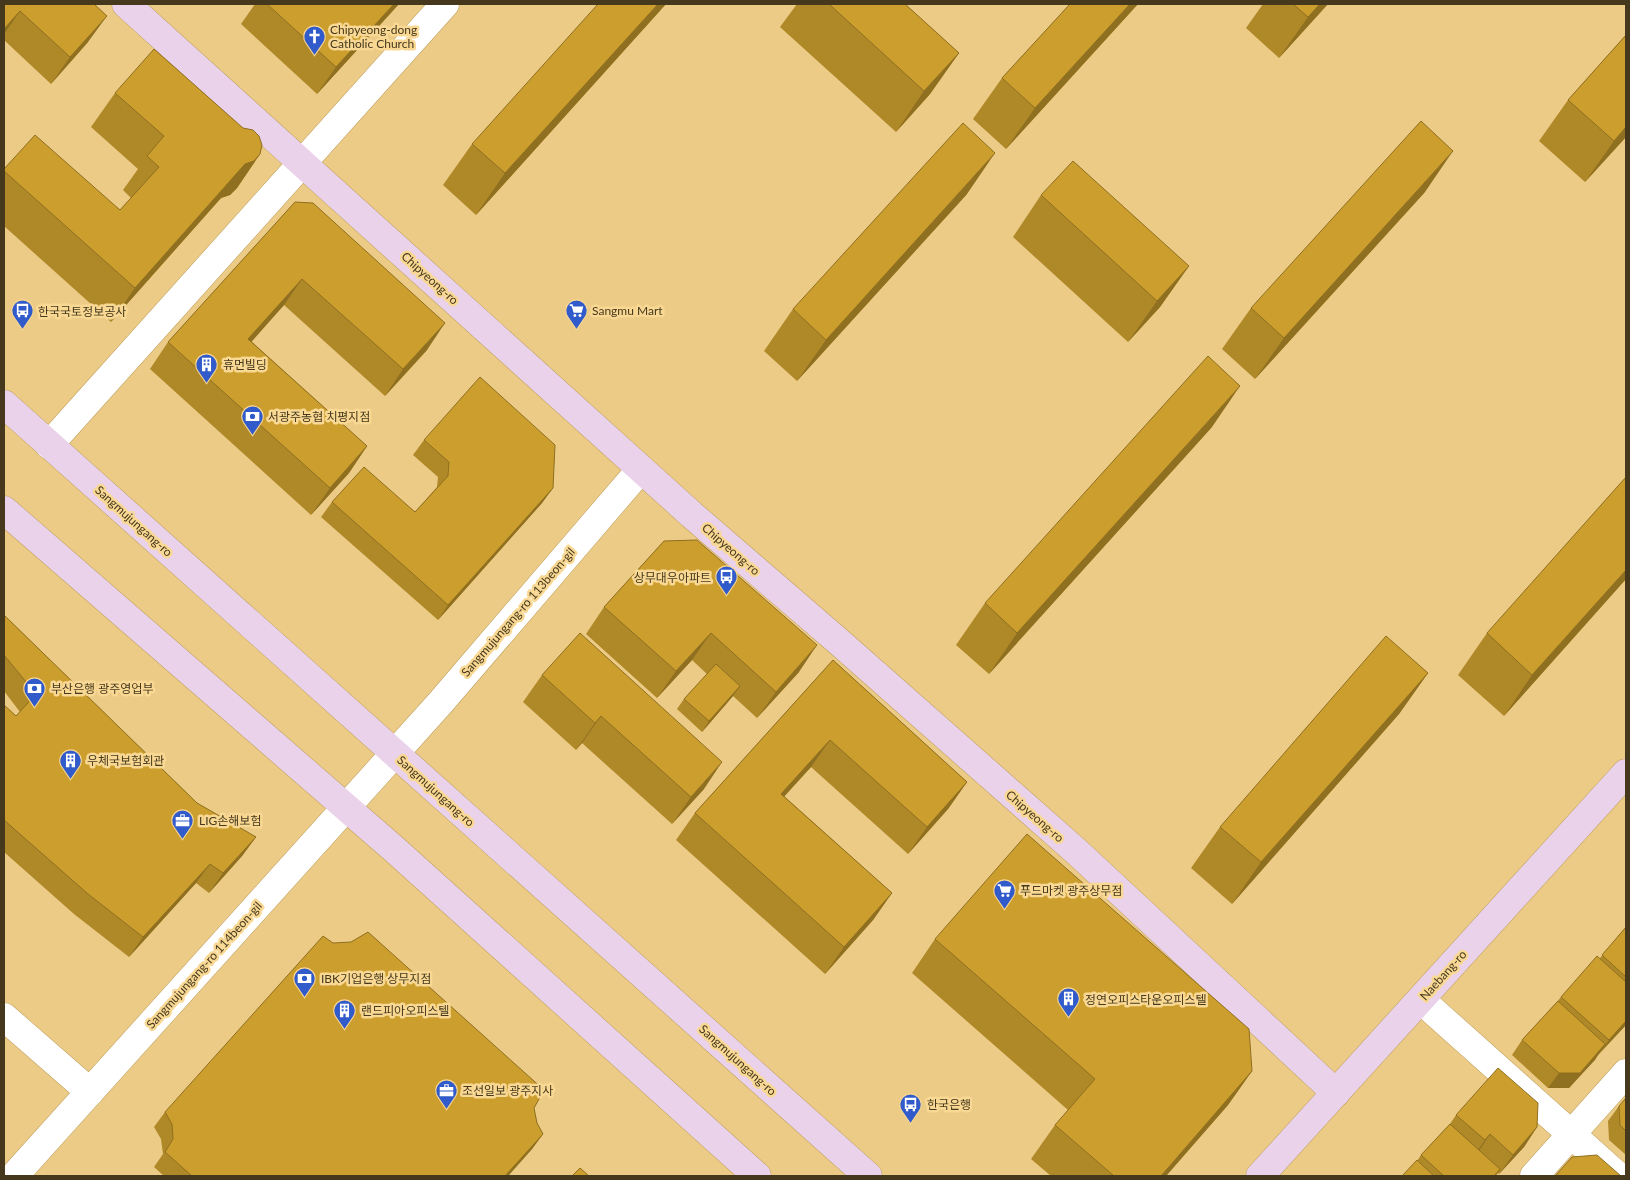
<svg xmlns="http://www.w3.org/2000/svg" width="1630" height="1180" font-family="Lato,'Noto Sans KR',sans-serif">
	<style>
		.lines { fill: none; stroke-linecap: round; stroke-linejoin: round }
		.street-casing { stroke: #bfa05d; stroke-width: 29 }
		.secondary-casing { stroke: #bfa05d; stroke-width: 29 }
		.street { stroke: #fff; stroke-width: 28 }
		.secondary { stroke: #e9d2ea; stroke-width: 28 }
		.wall { fill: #af8828 }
		.shaded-wall { fill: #8f6f20 }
		.building { fill: #cc9e2e; stroke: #8f6f20 }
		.labels { text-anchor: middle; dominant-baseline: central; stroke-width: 5; stroke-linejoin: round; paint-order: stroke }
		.poi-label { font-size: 12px; fill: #45381c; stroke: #f9d894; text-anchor: start }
		.street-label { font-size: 12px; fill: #45381c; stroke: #f9d894 }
	</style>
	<rect width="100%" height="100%" fill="#eccb87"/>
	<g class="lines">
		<defs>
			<path id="street" d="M49 445 445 4
				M1421 1000 1618 1176
				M4 1017 90 1092
				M14 1176 441 702 641 469
				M1534 1176 1626 1073"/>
			<path id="secondary" d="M126 4 692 515 838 641 1077 852 1336 1093
				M4 404 868 1176
				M4 510 394 849 757 1176
				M1260 1176 1626 773"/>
		</defs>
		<use href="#street" class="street-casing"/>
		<use href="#secondary" class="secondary-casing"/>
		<use href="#street" class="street"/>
		<use href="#secondary" class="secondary"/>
	</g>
	<path class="wall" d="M4 4 88 42 51 84 4 40Z
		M255 4H399L317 94 241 24Z
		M666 4 476 215 443 185 472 144Z
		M797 4H905L959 53 930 94 896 132 780 27Z
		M1070 4H1138L1006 149 973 119 1002 78Z
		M1263 4H1328L1279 58 1246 28Z
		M1626 35V137L1585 182 1539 141 1568 100Z
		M115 93 260 154 237 188 230 195 221 198 111 322 4 226V169L120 210 131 198 123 190 138 169 91 127Z
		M1425 192 1255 379 1222 349 1251 308Z
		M967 194 797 381 764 351 793 309Z
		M1041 195 1189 266 1160 307 1128 342 1013 237Z
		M295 202 427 350 385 396 284 305 251 341 367 446 349 473 311 515 150 369 168 342Z
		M1212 427 989 674 956 645 985 603Z
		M424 440 553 488 542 503 438 620 321 517 332 502 415 512 437 487 438 477 413 455Z
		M664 541 799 672 757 718 733 696 702 732 677 709 684 699 707 674 692 660 657 698 586 634 604 607Z
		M1626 579 1504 716 1458 675 1487 633Z
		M4 615 197 803 256 837 242 856 209 893 196 883 129 957 74 914 4 852V705L16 716 20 712 4 691Z
		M833 660 967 782 948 809 908 854 811 767 784 796 892 893 873 920 825 974 676 840 695 813Z
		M1428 673 1399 714 1232 904 1191 868 1220 827Z
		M542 675 704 789 672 824 582 743 576 750 523 702Z
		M1626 927V1025L1598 1055 1569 1088H1548L1512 1055 1522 1040 1556 1003 1561 997 1600 958Z
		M935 939 1252 1071 1228 1105 1166 1176H1051L1031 1159 1055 1125 1068 1110 912 973Z
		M1626 1098V1155L1609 1140 1608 1121 1619 1106Z
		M534 1108 537 1123 543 1134 532 1149 508 1176H164L154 1167 163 1154 161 1139 154 1127 165 1112Z
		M1456 1115 1537 1127 1524 1147 1499 1174 1498 1173 1496 1176H1402L1417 1161 1421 1155 1450 1124Z"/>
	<path class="shaded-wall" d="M394 4H399L317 94 336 67Z
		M658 4H666L476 215 505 173Z
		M1130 4H1138L1006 149 1035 108Z
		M1320 4H1328L1279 58 1308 17Z
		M20 11 4 34V29Z
		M107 16 88 42 51 84 70 57Z
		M959 53 930 94 896 132 924 91Z
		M1626 127V137L1585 182 1614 141Z
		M1453 151 1425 192 1255 379 1284 338Z
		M995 153 967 194 797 381 826 340Z
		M260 154 237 188 230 195 221 198 111 322 135 288 245 164Z
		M1189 266 1160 307 1128 342 1157 301Z
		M302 279 284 305 230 366 248 339Z
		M445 323 427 350 385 396 403 369Z
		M1240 386 1212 427 989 674 1017 633Z
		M367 446 349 473 311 515 330 488Z
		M553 488 542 503 438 620 448 605Z
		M1626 570V579L1504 716 1532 675Z
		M711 633 692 660 657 698 676 671Z
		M817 645 799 672 757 718 776 692Z
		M1428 673 1399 714 1232 904 1261 862Z
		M740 686 733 696 702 732 709 721Z
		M601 716 582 743 576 750 595 723Z
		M830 740 811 767 763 820 781 794Z
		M722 762 704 789 672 824 691 797Z
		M967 782 948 809 908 854 927 827Z
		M256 837 242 856 209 893 223 873Z
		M210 864 196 883 129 957 143 937Z
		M892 893 873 920 825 974 844 947Z
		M1626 1021V1025L1598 1055 1609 1040Z
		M1605 1044 1595 1060 1569 1088H1548L1559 1073Z
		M1252 1071 1228 1105 1166 1176H1161Z
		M1537 1127 1524 1147 1499 1174 1513 1155Z
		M543 1134 532 1149 508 1176H505Z
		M1490 1134 1477 1154 1471 1160 1485 1140Z"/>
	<path class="building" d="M4 4H94L107 16 70 57 20 11 4 29Z
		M267 4H394L336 67Z
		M598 4H658L505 173 472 144Z
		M829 4H905L959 53 924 91Z
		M1070 4H1130L1035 108 1002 78Z
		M1293 4H1320L1308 17Z
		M1626 35V127L1614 141 1568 100Z
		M154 49 243 128 253 130 259 136 262 145 260 154 254 161 245 164 135 288 4 171V169L35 135 120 210 159 167 147 156 164 136 115 93Z
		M1421 121 1453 151 1284 338 1251 308Z
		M963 123 995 153 826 340 793 309Z
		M1073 161 1189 266 1157 301 1041 195Z
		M295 202 313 203 445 323 403 369 302 279 248 339 367 446 330 488 168 342Z
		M1208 356 1240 386 1017 633 985 603Z
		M480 377 555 445 553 488 448 605 332 502 364 467 415 512 448 476 449 462 424 440Z
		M1626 477V570L1532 675 1487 633Z
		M697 540 817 645 776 692 711 633 676 671 604 607 664 541Z
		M4 615 197 803 256 837 223 873 210 864 143 937 88 894 4 820V705L16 716 36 694 4 655Z
		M580 633 722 762 691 797 601 716 595 723 542 675Z
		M1386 636 1428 673 1261 862 1220 827Z
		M833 660 967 782 927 827 830 740 781 794 892 893 844 947 695 813Z
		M716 664 740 686 709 721 684 699Z
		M1027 834 1249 1029 1252 1071 1161 1176H1114L1055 1125 1095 1079 935 939Z
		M1626 927V977L1602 955Z
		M368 932 544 1090 534 1108 537 1123 543 1134 505 1176H192L165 1152 173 1139 172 1124 165 1112 323 936 333 943 351 942Z
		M1597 956 1626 982V1021L1609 1040 1561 997Z
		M1558 1001 1605 1044 1580 1073H1559L1522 1040Z
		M1498 1068 1538 1103 1537 1127 1513 1155 1490 1134 1485 1140 1456 1115Z
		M1626 1098V1131L1620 1125 1619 1106Z
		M1450 1124 1500 1169 1494 1176H1444L1421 1155Z
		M1597 1155 1621 1176H1555L1572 1157Z
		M1417 1160 1434 1176H1402Z
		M580 1168 589 1176H572Z"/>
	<defs>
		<symbol id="church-pin" viewBox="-11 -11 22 30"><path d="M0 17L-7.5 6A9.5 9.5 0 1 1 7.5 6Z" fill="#315bca" stroke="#f9d894"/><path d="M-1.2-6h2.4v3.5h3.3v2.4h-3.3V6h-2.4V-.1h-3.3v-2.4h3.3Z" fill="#fff"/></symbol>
		<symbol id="supermarket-pin" viewBox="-11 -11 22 30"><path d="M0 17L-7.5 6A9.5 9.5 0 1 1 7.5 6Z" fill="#315bca" stroke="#f9d894"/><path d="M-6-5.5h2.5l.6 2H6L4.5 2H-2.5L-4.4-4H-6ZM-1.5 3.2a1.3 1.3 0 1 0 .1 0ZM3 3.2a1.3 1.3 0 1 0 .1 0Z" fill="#fff"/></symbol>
		<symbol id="bus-pin" viewBox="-11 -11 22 30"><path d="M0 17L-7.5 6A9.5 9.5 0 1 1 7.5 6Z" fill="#315bca" stroke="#f9d894"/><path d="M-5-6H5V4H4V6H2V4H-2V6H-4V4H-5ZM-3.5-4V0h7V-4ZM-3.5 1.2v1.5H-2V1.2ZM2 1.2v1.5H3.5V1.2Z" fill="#fff"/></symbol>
		<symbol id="building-pin" viewBox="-11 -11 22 30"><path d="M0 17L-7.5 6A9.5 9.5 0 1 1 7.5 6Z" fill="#315bca" stroke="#f9d894"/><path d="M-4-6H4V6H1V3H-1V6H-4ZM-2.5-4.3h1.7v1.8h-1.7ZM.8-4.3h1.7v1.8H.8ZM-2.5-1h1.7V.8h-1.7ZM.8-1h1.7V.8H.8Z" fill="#fff"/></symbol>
		<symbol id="bank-pin" viewBox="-11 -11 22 30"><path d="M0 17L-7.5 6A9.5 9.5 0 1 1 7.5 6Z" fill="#315bca" stroke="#f9d894"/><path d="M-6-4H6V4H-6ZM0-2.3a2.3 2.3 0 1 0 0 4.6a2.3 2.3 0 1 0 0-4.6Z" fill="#fff"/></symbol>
		<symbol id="office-pin" viewBox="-11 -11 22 30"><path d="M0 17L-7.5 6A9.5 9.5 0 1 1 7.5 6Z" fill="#315bca" stroke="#f9d894"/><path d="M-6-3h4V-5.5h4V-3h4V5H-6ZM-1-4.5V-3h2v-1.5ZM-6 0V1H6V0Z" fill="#fff"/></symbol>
	</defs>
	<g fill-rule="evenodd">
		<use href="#church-pin" x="302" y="24" width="25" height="34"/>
		<use href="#supermarket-pin" x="564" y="298" width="25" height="34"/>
		<use href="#bus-pin" x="10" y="298" width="25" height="34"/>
		<use href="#building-pin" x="194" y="352" width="25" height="34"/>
		<use href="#bank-pin" x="240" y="404" width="25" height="34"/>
		<use href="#bus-pin" x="714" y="564" width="25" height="34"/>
		<use href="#bank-pin" x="22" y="676" width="25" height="34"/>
		<use href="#building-pin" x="58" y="748" width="25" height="34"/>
		<use href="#office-pin" x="170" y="808" width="25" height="34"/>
		<use href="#supermarket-pin" x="992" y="878" width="25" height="34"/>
		<use href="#bank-pin" x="292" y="966" width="25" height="34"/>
		<use href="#building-pin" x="1056" y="986" width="25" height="34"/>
		<use href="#building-pin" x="332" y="998" width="25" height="34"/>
		<use href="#office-pin" x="434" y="1078" width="25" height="34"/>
		<use href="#bus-pin" x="898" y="1092" width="25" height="34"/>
	</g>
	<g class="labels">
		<g class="poi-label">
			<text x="330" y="29">Chipyeong-dong<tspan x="330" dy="14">Catholic Church</tspan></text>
			<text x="592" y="310">Sangmu Mart</text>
			<text x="38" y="311">한국국토정보공사</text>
			<text x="223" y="364">휴먼빌딩</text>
			<text x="268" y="416">서광주농협 치평지점</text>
			<text x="711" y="577" text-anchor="end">상무대우아파트</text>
			<text x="51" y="688">부산은행 광주영업부</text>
			<text x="87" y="760">우체국보험회관</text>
			<text x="199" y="820">LIG손해보험</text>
			<text x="1020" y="890">푸드마켓 광주상무점</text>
			<text x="321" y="978">IBK기업은행 상무지점</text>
			<text x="1085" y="999">정연오피스타운오피스텔</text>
			<text x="361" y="1010">랜드피아오피스텔</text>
			<text x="462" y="1090">조선일보 광주지사</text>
			<text x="927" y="1104">한국은행</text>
		</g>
		<g class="street-label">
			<text transform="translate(430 278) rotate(42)">Chipyeong-ro</text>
			<text transform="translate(134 521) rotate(42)">Sangmujungang-ro</text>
			<text transform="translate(731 549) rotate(41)">Chipyeong-ro</text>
			<text transform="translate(518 612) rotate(-49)">Sangmujungang-ro 113beon-gil</text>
			<text transform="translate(436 791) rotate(42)">Sangmujungang-ro</text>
			<text transform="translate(1035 816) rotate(41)">Chipyeong-ro</text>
			<text transform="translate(204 965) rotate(-48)">Sangmujungang-ro 114beon-gil</text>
			<text transform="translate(1443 975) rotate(-48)">Naebang-ro</text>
			<text transform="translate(738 1060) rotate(42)">Sangmujungang-ro</text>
		</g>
	</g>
	<rect width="1630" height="1180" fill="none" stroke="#45381c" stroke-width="10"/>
</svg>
